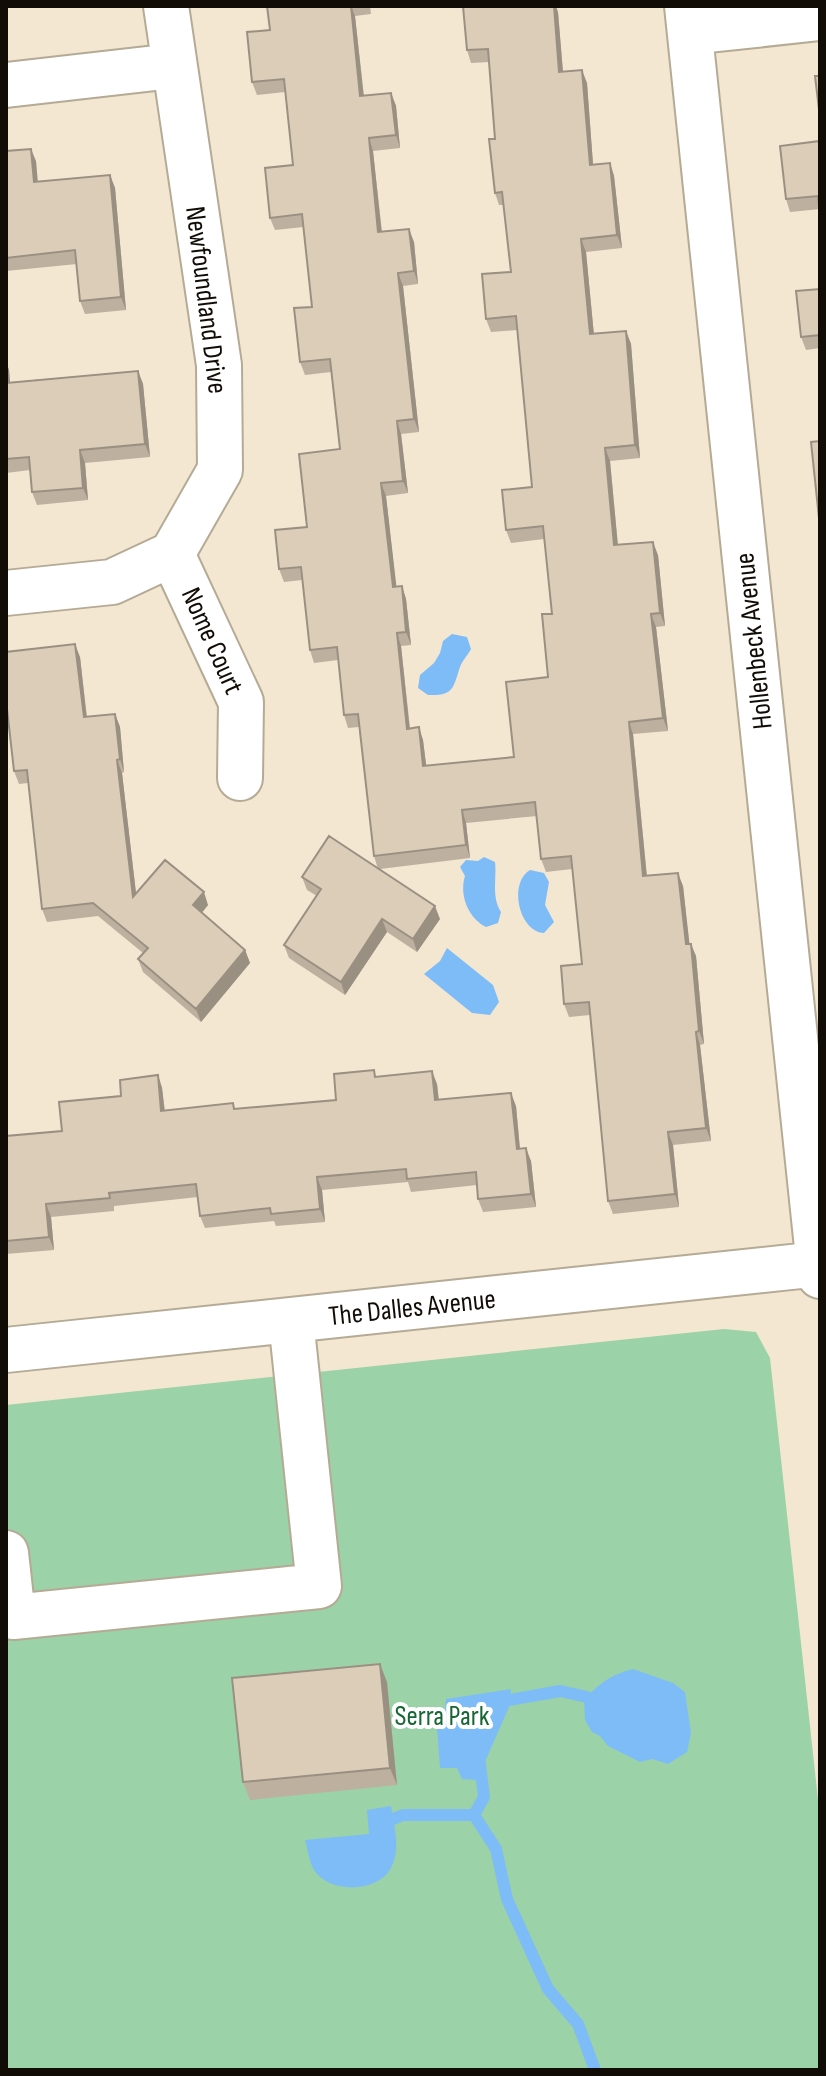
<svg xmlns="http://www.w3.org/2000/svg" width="826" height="2076" font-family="'Sofia Sans Condensed',sans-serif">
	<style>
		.green { fill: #9bd2a7 }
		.water { fill: #7ebcf8 }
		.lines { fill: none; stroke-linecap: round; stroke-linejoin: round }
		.stream { stroke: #7ebcf8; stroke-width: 12 }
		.minor-casing { stroke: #b5aa95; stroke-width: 48 }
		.minor { stroke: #fff; stroke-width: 44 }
		.wall { fill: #bdb09f }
		.shaded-wall { fill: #9a9082 }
		.building { fill: #dccdb9; stroke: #9a9082; stroke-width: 2 }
		.labels { text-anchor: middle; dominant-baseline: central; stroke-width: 8; stroke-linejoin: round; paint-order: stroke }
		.street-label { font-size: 28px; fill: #110d06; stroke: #fff }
		.park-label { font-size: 28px; fill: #176634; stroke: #fff }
	</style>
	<rect width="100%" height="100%" fill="#f3e7d1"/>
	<path class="green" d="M724 1329 756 1332 770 1358 820 1818V2070H6V1405Z"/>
	<path class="water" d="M452 634 467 637 471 649C468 655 462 661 460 667 453 688 454 696 428 695L418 688 420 675 434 663 440 653 443 641Z
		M484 857 495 862C497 879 491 896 501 912L498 923 486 927C468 918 459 895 465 876L460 867 466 860 478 861Z
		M530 870 544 873 549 882 545 905 554 922 544 933C519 932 508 883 530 870Z
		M447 948 493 985 499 1002 490 1015 472 1013 424 974 440 961Z
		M633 1669 673 1683 685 1692 691 1733 687 1752 668 1764 652 1759 640 1762 608 1746 600 1736 592 1732 585 1720 584 1700C600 1683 610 1675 633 1669Z
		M511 1689 509 1707 477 1780 462 1779 457 1768H440L436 1715 445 1712 446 1699Z
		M391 1806C394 1827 401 1848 391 1868 378 1893 329 1894 314 1870 309 1862 308 1850 305 1840L369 1834 367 1810Z"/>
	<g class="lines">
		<path class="stream" d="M495 1705 498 1702 560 1691 587 1697
			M474 1815 496 1849 507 1899 548 1989 578 2024 595 2070
			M474 1815 484 1797 479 1757
			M393 1819 403 1815H474"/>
		<defs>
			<path id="minor" d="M687 6 820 1276
				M690 32 820 18
				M6 85 173 66
				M172 554 241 702 240 778
				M6 593 112 582 172 554 220 470 219 365 166 6
				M6 1350 819 1264
				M6 1553 13 1617 319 1586 291 1320"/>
		</defs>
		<use href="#minor" class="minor-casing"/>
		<use href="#minor" class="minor"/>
	</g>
	<path class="wall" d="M267 6H370L371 14 355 16 364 96 391 93 396 106 400 148 373 151 382 232 414 242 418 284 403 286 419 432 401 434 408 493 386 496 396 586H402L406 599 411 645 401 646 410 728 423 740 426 766 514 757 548 677 552 614 544 539 511 543 506 530 532 487 518 330 491 332 486 319 511 272 504 205H499L495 193V139L489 62 471 63 467 50 558 12 563 72 587 83 593 164 610 163 614 176 622 248 586 252 594 334 626 331 631 344 640 458 610 461 618 545 658 555 665 626 656 627 668 731 633 734 647 876 683 886 689 944 696 956 704 1044 700 1045 711 1141 673 1145 679 1207 613 1214 608 1201 590 1015 569 1017 564 1004 582 964 572 869 546 872 541 859 537 816 466 823 470 858 380 869 440 919 417 952 387 932 345 995 289 958 284 945 317 896 307 890 302 877 378 869 374 856 359 727 348 728 344 715 338 660 314 663 310 650 302 580 284 582 279 569 307 527 340 449 331 372 305 375 300 362 312 307 303 227 275 230 270 218 293 165 285 92 257 95 252 82 270 30Z
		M820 141V209L790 212 786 199Z
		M6 151 36 161 37 182 110 175 115 188 126 310 85 314 80 301 77 264 6 271Z
		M820 289V348L806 350 801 337Z
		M6 362 9 370 10 382 138 371 143 384 150 457 85 463 88 500 37 505 32 492 30 470 6 473Z
		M80 657 87 717 115 714 120 727 124 772 122 773 136 894 208 905 202 913 245 950 250 963 201 1022 143 972 138 959 143 953 98 916 47 922 42 909 28 783 19 784 14 771Z
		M158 1075 162 1088 165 1111 235 1109 336 1100 377 1077 437 1084 439 1100 516 1106 520 1148 531 1161 536 1207 483 1212 478 1199 477 1185 411 1192 408 1182 322 1190 325 1222 276 1226 274 1221 205 1228 200 1216 198 1197 114 1206V1211L51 1217 54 1250 6 1254V1136L62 1131Z
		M387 1682 397 1785 250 1800 243 1782Z"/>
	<path class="shaded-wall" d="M351 6 355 16 365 109 360 96Z
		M553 6H556L558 12 564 85 559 72Z
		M582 70 587 83 594 178 590 165Z
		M391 93 396 106 400 148 396 135Z
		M369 138 373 151 383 245 378 232Z
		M31 149 36 161 39 195 34 182Z
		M610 163 614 176 622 248 617 235Z
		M110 175 115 188 126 310 121 297Z
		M409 229 414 242 418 284 414 271Z
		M581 239 586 252 595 347 590 334Z
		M398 273 403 286 419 432 414 419Z
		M626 331 631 344 640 458 635 445Z
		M6 362 9 370 11 396 7 383Z
		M138 371 143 384 150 457 145 444Z
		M397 421 401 434 408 493 403 481Z
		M605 448 610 461 619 558 614 545Z
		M80 450 85 463 88 500 83 488Z
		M381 483 386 496 398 600 393 587Z
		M653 542 658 555 665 626 660 613Z
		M402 586 406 599 411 645 406 632Z
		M651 614 656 627 668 731 663 718Z
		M397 633 401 646 411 742 407 729Z
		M75 644 80 657 88 730 84 717Z
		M115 714 120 727 124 772 120 759Z
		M629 722 633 734 648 889 643 876Z
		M419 727 423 740 428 779 423 766Z
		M117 760 122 773 138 910 133 897Z
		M462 810 466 823 470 858 466 845Z
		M678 873 683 886 691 957 686 944Z
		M204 892 208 905 197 918 193 905Z
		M435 906 440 919 417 952 413 939Z
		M382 919 387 932 345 995 341 982Z
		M691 944 696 956 704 1044 699 1031Z
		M245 950 250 963 201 1022 196 1009Z
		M696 1032 700 1045 711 1141 706 1128Z
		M432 1071 437 1084 440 1113 435 1100Z
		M158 1075 162 1088 166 1124 161 1111Z
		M511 1093 516 1106 521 1162 517 1149Z
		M668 1132 673 1145 679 1207 675 1194Z
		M526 1148 531 1161 536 1207 531 1194Z
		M317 1177 322 1190 325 1222 320 1209Z
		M46 1204 51 1217 54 1250 49 1237Z
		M380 1664 387 1682 397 1785 390 1768Z"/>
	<path class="building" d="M267 6H351L360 96 391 93 396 135 369 138 378 232 409 229 414 271 398 273 414 419 397 421 403 481 381 483 393 587 402 586 406 632 397 633 407 729 419 727 423 766 514 757 506 682 548 677 542 614H552L543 526 506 530 502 490 532 487 516 316 486 319 482 274 511 272 502 192 495 193 489 139H495L488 49 467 50 463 6H554L559 72 582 70 590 165 610 163 617 235 581 239 590 334 626 331 635 445 605 448 614 545 653 542 660 613 651 614 663 718 629 722 643 876 678 873 686 944H691L699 1031 696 1032 706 1128 668 1132 675 1194 608 1201 589 1002 564 1004 561 966 582 964 571 856 541 859 535 802 462 810 466 845 374 856 358 714 344 715 337 647 310 650 301 567 279 569 275 530 307 527 299 454 340 449 330 359 300 362 294 308 312 307 302 214 270 218 265 168 293 165 284 79 252 82 247 32 270 30Z
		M815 76H820V118Z
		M820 141V214L818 196 786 199 780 146Z
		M31 149 34 182 110 175 121 297 80 301 75 250 6 258V151Z
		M820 289V335L801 337 796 291Z
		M138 371 145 444 80 450 83 488 32 492 29 457 6 459V375L7 383Z
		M820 441V528L811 442Z
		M75 644 84 717 115 714 120 759 117 760 133 897 165 860 204 892 193 905 245 950 196 1009 138 959 148 948 93 903 42 909 27 770 14 771 6 700V652Z
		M329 836 435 906 413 939 382 919 341 982 284 945 321 889 302 877Z
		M374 1070 375 1077 432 1071 435 1100 511 1093 517 1149 526 1148 531 1194 478 1199 476 1172 407 1179 406 1169 317 1177 320 1209 271 1214 270 1208 200 1216 196 1184 109 1193 110 1198 46 1204 49 1237 6 1241V1136L62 1131 59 1102 121 1096 120 1080 158 1075 161 1111 233 1103 234 1109 336 1100 334 1074Z
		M380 1664 390 1768 243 1782 232 1678Z"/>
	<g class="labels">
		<g class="street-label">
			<text transform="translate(206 300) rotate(83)">Newfoundland Drive</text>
			<text transform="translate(212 641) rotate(66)">Nome Court</text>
			<text transform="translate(754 641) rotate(-96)">Hollenbeck Avenue</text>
			<text transform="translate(412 1308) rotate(-6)">The Dalles Avenue</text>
		</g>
		<g class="park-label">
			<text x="442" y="1716">Serra Park</text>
		</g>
	</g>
	<rect width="826" height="2076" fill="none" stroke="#110d06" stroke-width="16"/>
</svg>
